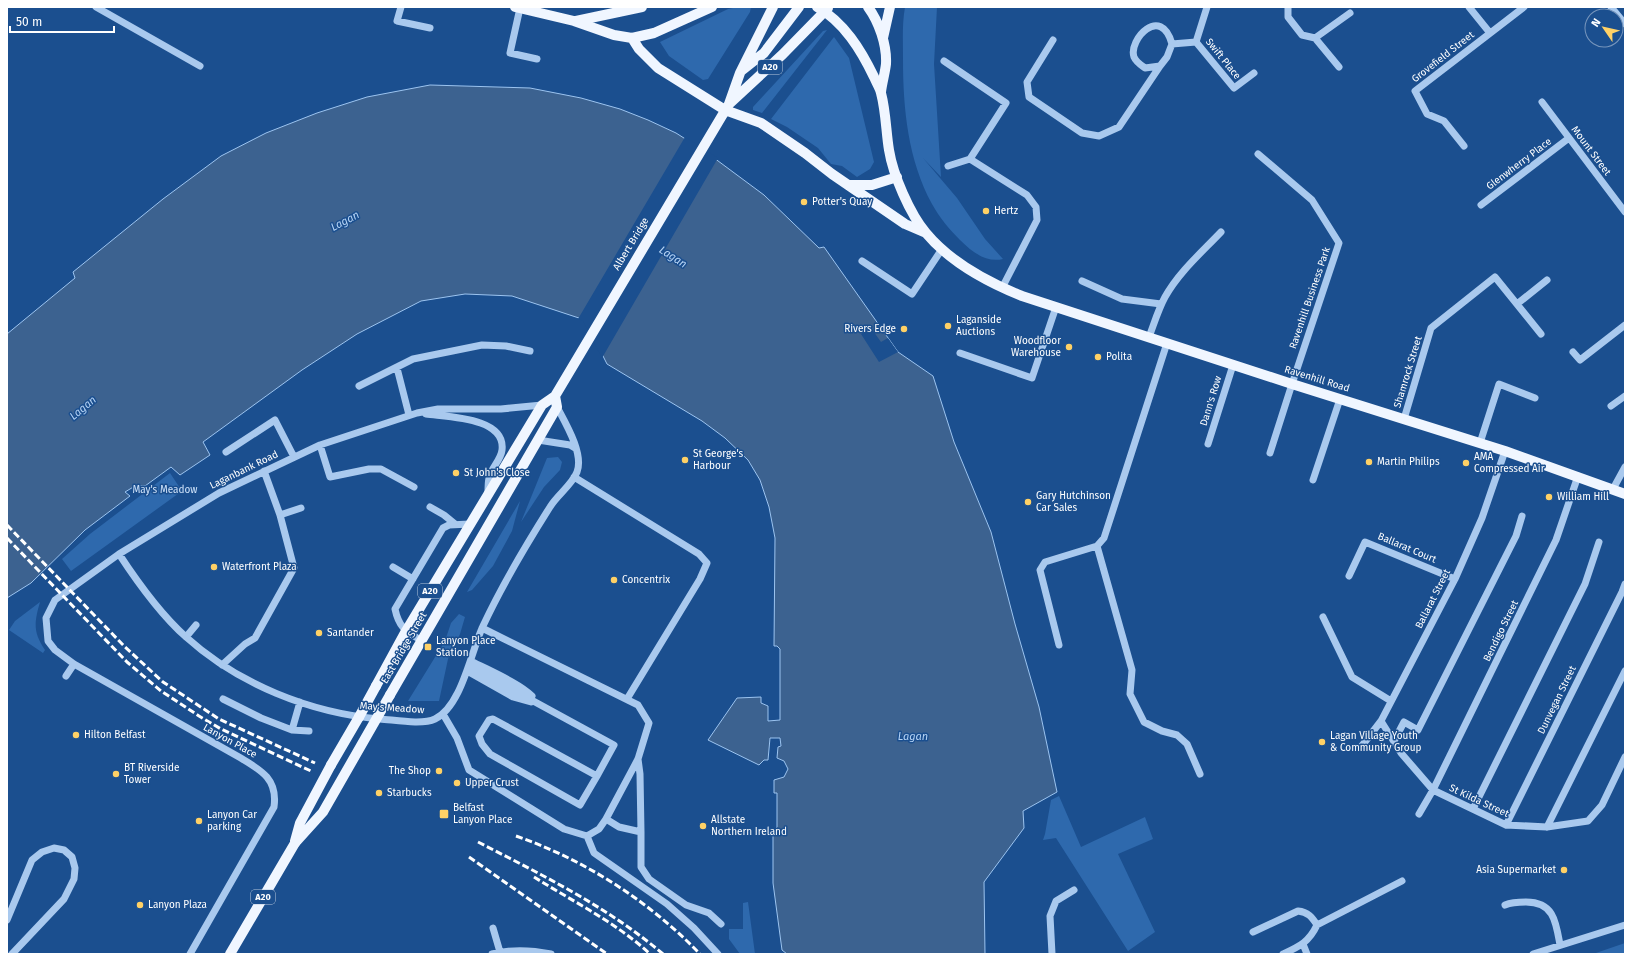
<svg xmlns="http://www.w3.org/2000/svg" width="1632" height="961" font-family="'Fira Sans',sans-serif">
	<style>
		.green { fill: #2e69ad }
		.water { fill: #3c6290; stroke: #9cc4f0 }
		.pier { fill: #1b4f8f }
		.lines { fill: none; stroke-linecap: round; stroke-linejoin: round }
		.minor { stroke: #a9c9ee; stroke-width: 7 }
		.major { stroke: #f0f6ff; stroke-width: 10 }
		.rail { stroke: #fff; stroke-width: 3; stroke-dasharray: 7 3; stroke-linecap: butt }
		.major-bridge { stroke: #f0f6ff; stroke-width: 10 }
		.poi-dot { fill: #ffd166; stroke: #1b4f8f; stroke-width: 1.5 }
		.labels { text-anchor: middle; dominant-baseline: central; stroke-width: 3; stroke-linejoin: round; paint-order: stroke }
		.shield { fill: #1b4f8f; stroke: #bbcadd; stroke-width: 1 }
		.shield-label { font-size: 9px; font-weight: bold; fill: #fff }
		.street-label { font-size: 10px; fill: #fff; stroke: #1b4f8f }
		.poi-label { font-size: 10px; fill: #fff; stroke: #1b4f8f; text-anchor: start }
		.park-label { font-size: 10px; fill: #cfe3fa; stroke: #1b4f8f }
		.water-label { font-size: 11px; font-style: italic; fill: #b5d3f5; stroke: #1b4f8f }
	</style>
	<rect width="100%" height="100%" fill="#1b4f8f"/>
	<path class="green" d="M738 7H751L750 12 708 79 703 80 669 56 660 42 728 9Z
		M905 7H937L934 64 941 177 923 158 957 198 985 239 1003 259C986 263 972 252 960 240 950 230 939 217 932 204 908 160 903 109 903 59 903 41 902 24 905 7Z
		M827 30 762 113 753 110V107L823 31Z
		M834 37 849 58 874 162 870 169 857 177 842 166 831 164 818 148 787 127 771 119Z
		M558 457 562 462 560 470 544 487 521 522 547 458Z
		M170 473 182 491 71 571 62 559 90 534Z
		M520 501 512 531 493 566 472 590 467 592Z
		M40 602C34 623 33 632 45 650L43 653 9 630 15 621Z
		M459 614 465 617 460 634 448 659 439 701H408L445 641 451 623Z
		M1059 796 1081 847 1145 817 1153 839 1118 854 1155 932 1128 951 1056 838 1043 840 1045 834 1051 800Z
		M748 902 755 954H740L729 939V929H743V903Z
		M1625 943V954H1593Z"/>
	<path class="water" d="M430 85 530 88 581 98 620 109 648 120 676 133 706 152 764 195 819 248 824 247 898 352 933 376 954 442 991 532 1015 624 1039 707 1057 792 1023 811 1024 828 984 882 985 954H787L782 950 773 883V832L777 827V793H774V780L784 777 788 769 784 761 777 758 778 747 781 746 780 738H770L768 760H764L759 765 708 740 737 698 761 697V703L768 706V721L780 720V649L777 646H774L775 538 769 507 760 480 748 460 725 438 702 421 607 364 585 320 512 296 465 294 421 301 357 334 302 370 203 442 210 455 180 475 171 467 145 486H135L125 492 130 496 85 530 31 583 7 598V334L75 278 73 272 163 199 221 156 266 133 317 113 367 97Z"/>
	<path class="pier" d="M685 137 718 158 602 358 583 321 578 319Z
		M871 328 881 342 888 338 898 352 879 362 861 334Z"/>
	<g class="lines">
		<path class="minor" d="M96 7 200 66
			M401 7 397 21 430 28
			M1288 7V17L1302 35 1315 38 1339 67
			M1469 7 1490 33
			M1611 7 1625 24
			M520 8 510 53 537 59
			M1315 38 1350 13
			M1053 40 1027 82 1029 97 1082 133 1099 136 1119 127 1160 66
			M1196 42 1234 88 1254 73
			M1196 42 1207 7
			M1172 44C1161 4 1128 40 1134 57 1136 62 1141 65 1145 68L1160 66 1167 57 1172 44 1196 42
			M944 61 1006 103 970 159 1027 195 1036 207 1037 220 1002 288
			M1542 102 1625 212
			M1464 146 1444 121 1427 114 1415 91 1524 7
			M1258 154 1312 200 1339 243 1292 384 1270 453
			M948 166 970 159
			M1481 205 1569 138
			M862 261 912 294 942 249
			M1082 281 1122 299 1161 304
			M1517 304 1547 280
			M1149 337C1154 324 1158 310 1165 297 1179 272 1201 253 1221 232
			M1573 352 1580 360 1625 325
			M960 353 1032 378 1056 307
			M397 368 409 415
			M359 386 413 359 482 345 506 346 530 351
			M1611 406 1625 396
			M426 414C447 417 506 417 502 450 501 460 491 468 489 478 488 482 488 488 488 493
			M1404 419 1431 328 1495 277 1541 334
			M538 440 570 445 575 448
			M1480 443 1499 384 1535 398
			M1208 444 1233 365
			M320 445 330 477 369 469H381L414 487
			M226 452 275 420 294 457
			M574 477 699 554 707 563 700 579 627 699
			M1313 480 1340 399
			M1613 489 1625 467
			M430 507 444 515 455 524
			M280 515 301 508
			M1097 546 1132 670 1130 694 1144 722 1162 731 1177 735 1187 744 1200 774
			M119 554C138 583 160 614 186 637 238 684 310 713 380 719 395 720 422 725 435 719 462 706 471 651 483 626 502 585 526 545 550 507 557 495 572 485 577 472 584 454 566 424 557 407
			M393 567 413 579
			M1349 576 1365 542 1455 579
			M1323 617 1352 677 1391 701
			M482 628 638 705 649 723 638 759 606 819 619 827 641 832 640 774 638 759
			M186 637 196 625
			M422 641C406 631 399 628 395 609L443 528 449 525 470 524
			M1059 645 1040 570 1045 562 1097 546 1104 538 1167 343
			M471 661C488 670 519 683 532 696
			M222 665 245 644 255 638 294 568 280 515 264 471
			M469 666 614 745 597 776
			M467 671 513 697 531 702
			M66 676 74 664
			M223 699 261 718 292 730 309 731
			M443 714 457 738 469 770 564 829 587 836 599 829 606 819
			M493 719 597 776 580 805 490 754 482 744 479 736 489 720Z
			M1381 721 1401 753 1433 790 1506 825 1547 827 1588 821 1602 805 1625 757
			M292 730 300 702
			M1394 741 1404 722 1418 730 1516 536 1522 516
			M1361 747 1381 721 1455 579 1482 518 1505 451
			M1473 809 1585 584 1599 542
			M1419 814 1433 790 1556 540 1578 476
			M1506 825 1622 592 1625 584
			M1547 827 1625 671
			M641 832V867L649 879 686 905 709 913 721 924
			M587 836 594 853 667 904 694 928 718 954
			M1505 905C1512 902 1518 902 1526 902 1554 902 1556 922 1560 945
			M7 920 32 860 42 852 54 848 64 850 72 857 75 868 74 879 64 899 12 954
			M493 928 500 952
			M1253 932 1298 911C1308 912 1312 917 1317 925
			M1303 944 1307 954
			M190 954 274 807C278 779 261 770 239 757L74 664 55 650 48 641 46 618 55 600 119 554 219 493 320 445 417 413 438 409H501L542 405
			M492 954C512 949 531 950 551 954
			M1052 954 1050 916 1056 901 1074 890
			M1283 954C1300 946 1309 942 1317 925L1402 881
			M1533 954 1625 925"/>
		<path class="major" d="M515 7 574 21 614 35 632 38 654 33 712 7
			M817 7C844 22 861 50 874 77 876 82 880 88 881 93 886 112 886 132 889 150 893 175 910 214 926 233 951 263 987 282 1022 296L1292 384 1505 451 1625 494
			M868 7C879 22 887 45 886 64 885 73 882 83 881 92
			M576 21 642 7
			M632 38 639 49 658 68 725 110 761 123 805 153 832 174 905 224 926 233
			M883 38 890 7
			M741 71 764 53 799 7
			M729 104 783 54 828 8
			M849 185H872L897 177
			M376 686 406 631 542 405 555 396 558 391 729 104 740 73 773 7
			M390 695 557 407 555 396
			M331 765 359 717
			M230 954 295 843"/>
		<path class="rail" d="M7 525 125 647 163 682 219 719 315 763
			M7 538 127 662 161 691 199 716 221 729 311 771
			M516 836C585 860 649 901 700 954
			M478 842C542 875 608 907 663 954
			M469 857 607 954
			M534 877C572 901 617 923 650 954"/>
		<path class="major-bridge" d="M359 717 376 686
			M295 841 300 823 331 765
			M295 843 323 812 390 695"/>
	</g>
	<g class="poi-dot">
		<circle cx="804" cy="202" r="4"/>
		<circle cx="986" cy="211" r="4"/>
		<circle cx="948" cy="326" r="4"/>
		<circle cx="904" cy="329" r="4"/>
		<circle cx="1069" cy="347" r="4"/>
		<circle cx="1098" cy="357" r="4"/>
		<circle cx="685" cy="460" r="4"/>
		<circle cx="1369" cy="462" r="4"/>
		<circle cx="1466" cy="463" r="4"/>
		<circle cx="456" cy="473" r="4"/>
		<circle cx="1549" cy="497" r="4"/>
		<circle cx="1028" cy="502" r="4"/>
		<circle cx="214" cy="567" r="4"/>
		<circle cx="614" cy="580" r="4"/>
		<circle cx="319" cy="633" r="4"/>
		<rect x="424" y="643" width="8" height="8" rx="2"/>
		<circle cx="76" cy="735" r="4"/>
		<circle cx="1322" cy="742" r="4"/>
		<circle cx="439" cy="771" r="4"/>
		<circle cx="116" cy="774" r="4"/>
		<circle cx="457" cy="783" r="4"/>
		<circle cx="379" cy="793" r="4"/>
		<rect x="439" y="809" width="10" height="10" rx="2"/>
		<circle cx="199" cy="821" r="4"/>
		<circle cx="703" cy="826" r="4"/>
		<circle cx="1564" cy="870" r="4"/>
		<circle cx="140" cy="905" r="4"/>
	</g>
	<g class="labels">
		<g class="shield">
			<rect x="758" y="60" width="24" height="14" rx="3"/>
			<rect x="418" y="584" width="24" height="14" rx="3"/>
			<rect x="251" y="890" width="24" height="14" rx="3"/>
		</g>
		<g class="shield-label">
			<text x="770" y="67">A20</text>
			<text x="430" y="591">A20</text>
			<text x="263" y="897">A20</text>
		</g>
		<g class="street-label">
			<text transform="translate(1443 57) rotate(-38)">Grovefield Street</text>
			<text transform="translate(1223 59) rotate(51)">Swift Place</text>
			<text transform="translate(1591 151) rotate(53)">Mount Street</text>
			<text transform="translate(1519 164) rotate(-37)">Glenwherry Place</text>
			<text transform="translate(631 244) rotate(-59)">Albert Bridge</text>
			<text transform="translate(1310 298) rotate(-71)">Ravenhill Business Park</text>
			<text transform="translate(1408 372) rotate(-73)">Shamrock Street</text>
			<text transform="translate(1317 379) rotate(17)">Ravenhill Road</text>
			<text transform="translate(1211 401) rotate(-73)">Dann's Row</text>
			<text transform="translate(244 470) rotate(-26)">Laganbank Road</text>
			<text transform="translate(1407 548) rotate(23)">Ballarat Court</text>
			<text transform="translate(1433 599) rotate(-63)">Ballarat Street</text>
			<text transform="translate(1501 631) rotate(-64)">Bendigo Street</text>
			<text transform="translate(404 648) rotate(-60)">East Bridge Street</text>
			<text transform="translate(1557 700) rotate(-64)">Dunvegan Street</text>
			<text transform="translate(392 708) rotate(4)">May's Meadow</text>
			<text transform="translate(230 741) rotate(29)">Lanyon Place</text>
			<text transform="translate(1479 801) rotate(25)">St Kilda Street</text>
		</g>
		<g class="poi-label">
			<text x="812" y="202">Potter's Quay</text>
			<text x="994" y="211">Hertz</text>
			<text x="956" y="320">Laganside<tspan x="956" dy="12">Auctions</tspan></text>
			<text x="896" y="329" text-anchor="end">Rivers Edge</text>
			<text x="1061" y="341" text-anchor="end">Woodfloor<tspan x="1061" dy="12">Warehouse</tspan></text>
			<text x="1106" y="357">Polita</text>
			<text x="693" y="454">St George's<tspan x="693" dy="12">Harbour</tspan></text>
			<text x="1474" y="457">AMA<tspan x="1474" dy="12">Compressed Air</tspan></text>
			<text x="1377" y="462">Martin Philips</text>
			<text x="464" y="473">St John's Close</text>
			<text x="1036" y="496">Gary Hutchinson<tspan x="1036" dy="12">Car Sales</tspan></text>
			<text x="1557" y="497">William Hill</text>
			<text x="222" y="567">Waterfront Plaza</text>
			<text x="622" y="580">Concentrix</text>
			<text x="327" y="633">Santander</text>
			<text x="436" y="641">Lanyon Place<tspan x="436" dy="12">Station</tspan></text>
			<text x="84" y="735">Hilton Belfast</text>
			<text x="1330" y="736">Lagan Village Youth<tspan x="1330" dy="12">&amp; Community Group</tspan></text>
			<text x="124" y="768">BT Riverside<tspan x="124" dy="12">Tower</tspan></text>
			<text x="431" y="771" text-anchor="end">The Shop</text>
			<text x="465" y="783">Upper Crust</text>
			<text x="387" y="793">Starbucks</text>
			<text x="453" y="808">Belfast<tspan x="453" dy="12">Lanyon Place</tspan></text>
			<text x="207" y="815">Lanyon Car<tspan x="207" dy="12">parking</tspan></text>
			<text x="711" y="820">Allstate<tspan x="711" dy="12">Northern Ireland</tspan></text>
			<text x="1556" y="870" text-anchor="end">Asia Supermarket</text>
			<text x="148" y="905">Lanyon Plaza</text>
		</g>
		<g class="park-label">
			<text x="165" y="490">May's Meadow</text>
		</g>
		<g class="water-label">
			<text transform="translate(345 221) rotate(-28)">Lagan</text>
			<text transform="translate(673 257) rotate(33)">Lagan</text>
			<text transform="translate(83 408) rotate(-40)">Lagan</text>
			<text x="913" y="736">Lagan</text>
		</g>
	</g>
	<rect width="1632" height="961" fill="none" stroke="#ffffff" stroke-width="16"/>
	<g transform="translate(1604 28) rotate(304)"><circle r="19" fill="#1b4f8f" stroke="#7695bc"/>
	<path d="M0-3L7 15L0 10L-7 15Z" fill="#ffd166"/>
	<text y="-6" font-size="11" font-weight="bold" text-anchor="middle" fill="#ffffff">N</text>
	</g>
	<path d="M10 26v6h104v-6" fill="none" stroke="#ffffff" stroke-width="2"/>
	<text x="16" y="26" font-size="12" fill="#ffffff" stroke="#1b4f8f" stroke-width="3" paint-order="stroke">50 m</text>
</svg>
